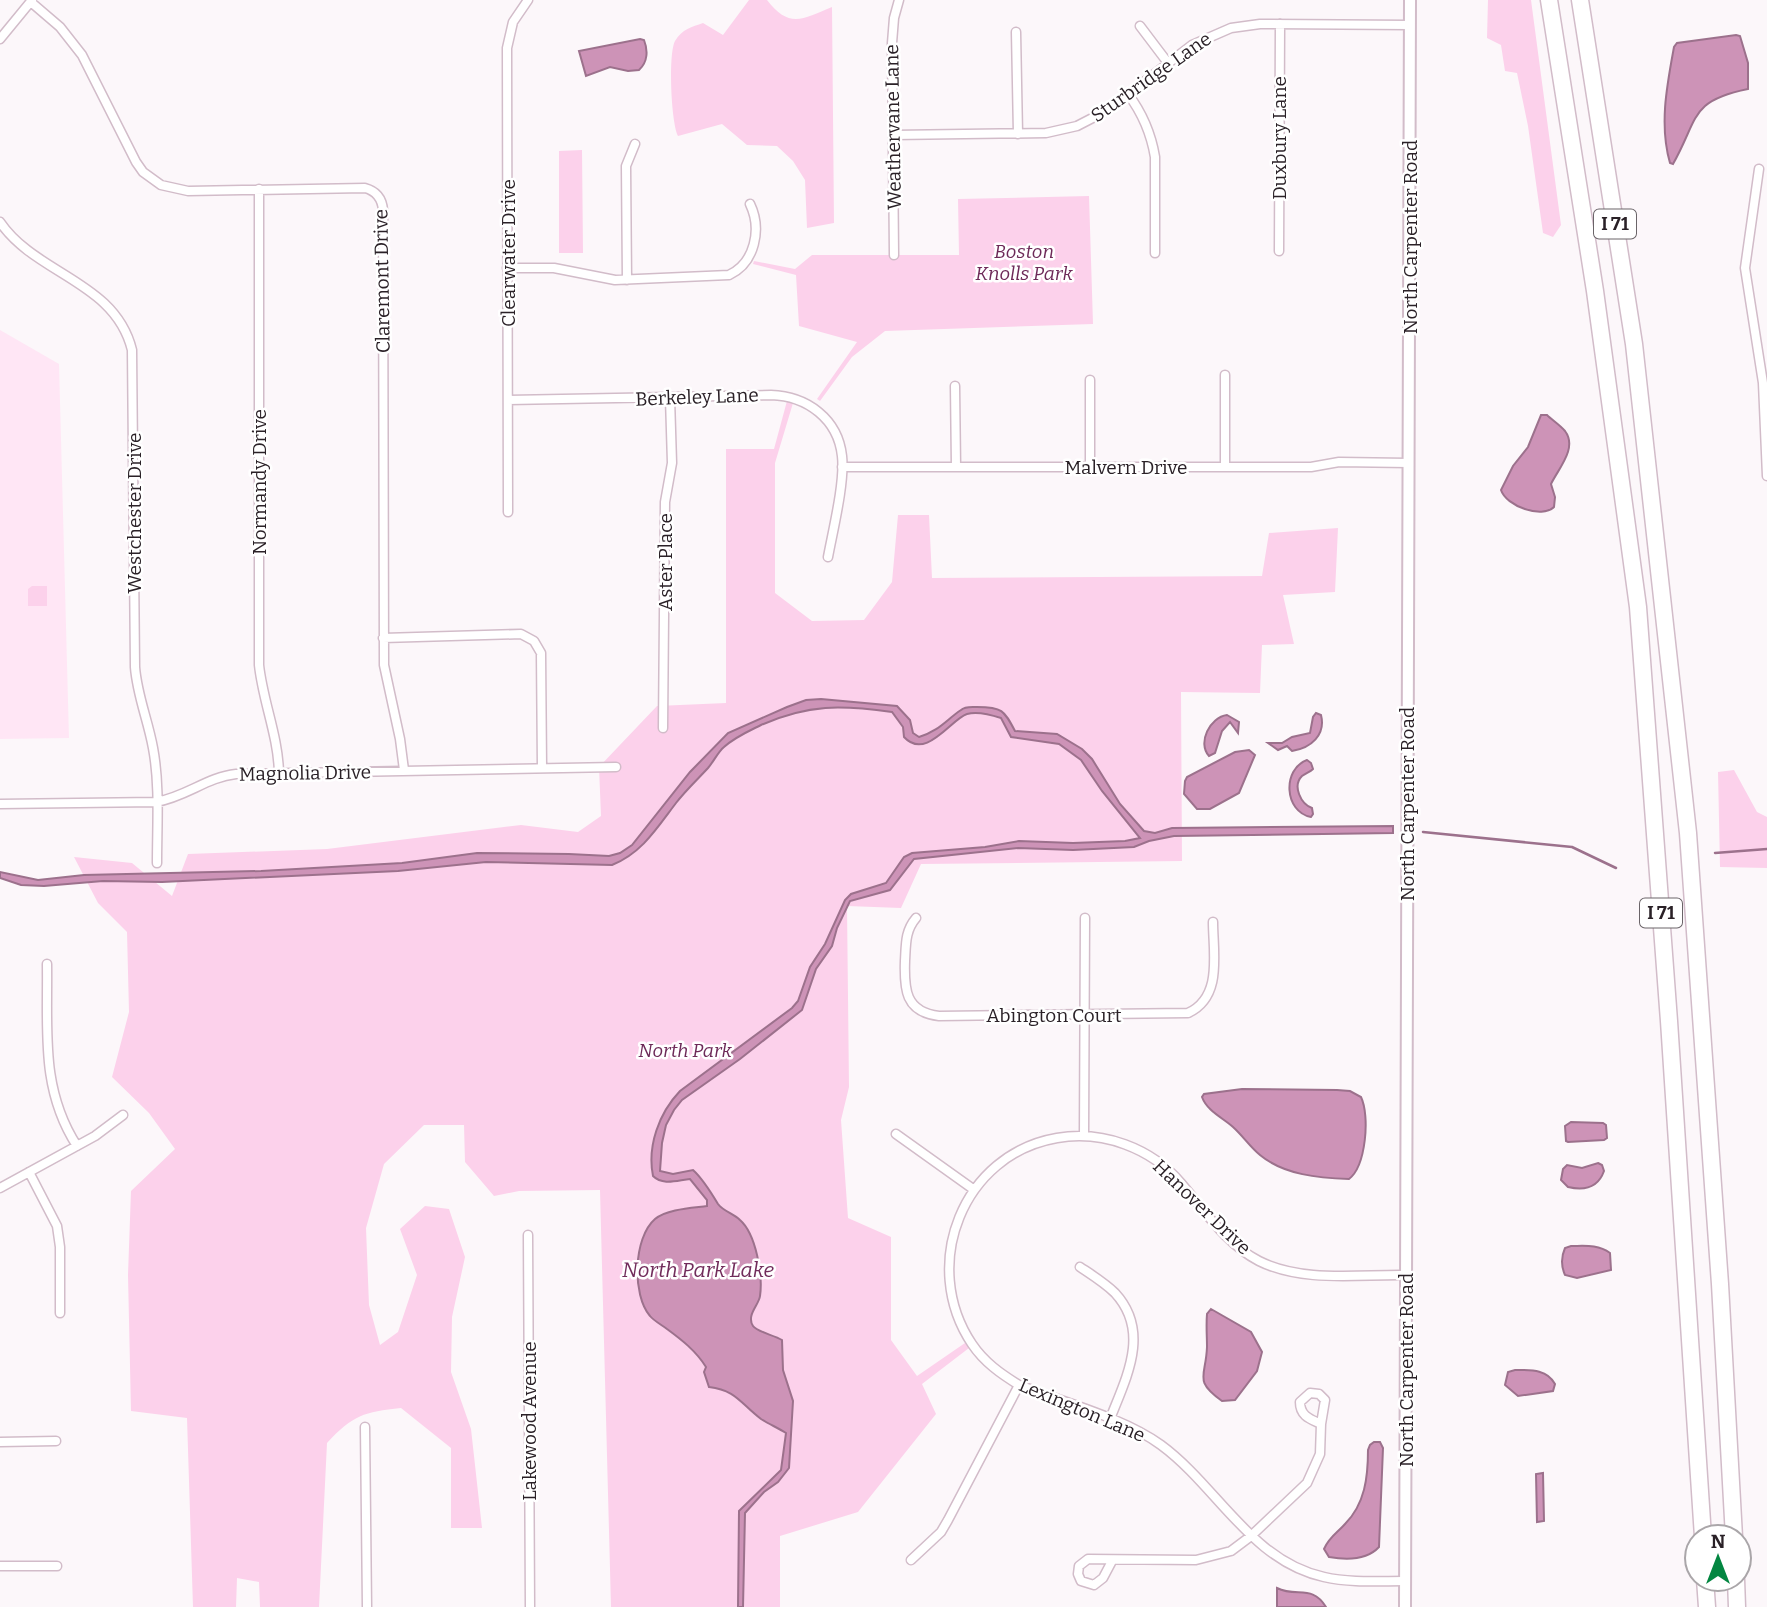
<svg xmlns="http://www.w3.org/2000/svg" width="1767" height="1607" font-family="Bitter,serif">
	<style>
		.built { fill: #ffe6f5 }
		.green { fill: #fcd1eb }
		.water { fill: #cd93b7; stroke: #9c718c; stroke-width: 2 }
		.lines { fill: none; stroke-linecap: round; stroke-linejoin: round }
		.stream { stroke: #9c718c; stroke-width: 2.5 }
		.minor-casing { stroke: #d2bcc9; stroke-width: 11 }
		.tertiary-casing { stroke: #d2bcc9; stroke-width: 14 }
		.motorway-casing { stroke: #d2bcc9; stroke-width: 19 }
		.minor { stroke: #fff; stroke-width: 8 }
		.tertiary { stroke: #fff; stroke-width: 10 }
		.motorway { stroke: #fff; stroke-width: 16 }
		.labels { text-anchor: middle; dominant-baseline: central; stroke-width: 5; stroke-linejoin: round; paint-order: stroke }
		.shield { fill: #fff; stroke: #6a6468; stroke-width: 2 }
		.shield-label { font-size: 18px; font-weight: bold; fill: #2a2127 }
		.street-label { font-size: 19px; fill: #2a2127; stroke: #fff }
		.park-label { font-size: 19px; font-style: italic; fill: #6d2958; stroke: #fff }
		.water-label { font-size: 21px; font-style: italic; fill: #712c5b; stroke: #fff }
	</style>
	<rect width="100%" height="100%" fill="#fcf7fa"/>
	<path class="built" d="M0 330 59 364 69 738 0 739Z"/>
	<path class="green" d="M749 0H767C789 29 803 19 832 7L834 223 807 228 805 180 793 161 777 146 747 145 722 124 678 136C671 122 668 54 675 41 682 29 692 27 703 23L723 35Z
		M1488 0H1531L1561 225 1553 237 1543 233 1528 126 1517 73 1505 71 1501 45 1487 38Z
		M582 150 583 253H559V151Z
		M1089 196 1093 324 885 331 852 357 820 401 817 399 857 342 799 326 796 275 753 264 754 261 795 269 812 255H959L958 199Z
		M787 401 793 403 775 463V593L812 621 864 620 892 582 898 515H929L932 578 1262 576 1269 533 1338 528 1335 592 1283 595 1294 644 1262 645 1260 693 1181 692 1182 861 921 864 901 908 847 906 849 1087 841 1120 848 1218 891 1237V1340L917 1376 965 1343 969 1348 922 1384 936 1414 858 1512 780 1536V1607H611L600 1190 519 1191 494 1196 465 1162 464 1125H424L384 1164 366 1228 369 1305 380 1345 398 1332 417 1275 400 1229 425 1206 449 1209 465 1257 452 1317 451 1372 471 1429 482 1528H451V1448L401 1408C364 1412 353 1415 327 1443L319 1607H260L259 1582 237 1578 236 1607H193L187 1418 131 1411 128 1275 131 1191 175 1149 149 1113 112 1077 129 1012 127 932 98 903 74 857 132 863 172 896 188 854 327 849 521 825 578 832 601 816 599 767 657 706 726 703V449H774Z
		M32 586H47V606H28V589Z
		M1734 770 1757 812 1767 817V868L1720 867 1718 772Z"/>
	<path class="water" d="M1736 35 1740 36 1748 63V89C1689 101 1699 118 1673 164L1670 163C1659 125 1667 85 1674 47L1677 43Z
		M640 39 644 40C648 50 648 62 639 70L628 71 610 67 586 76 579 51Z
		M1541 415H1547C1552 420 1560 425 1565 431 1578 448 1558 469 1551 484L1555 497 1554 507C1542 519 1506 506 1501 490L1513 466 1528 447Z
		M821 699 897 706 910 720 913 733 919 737C939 731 946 720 961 710 965 706 972 707 977 707 1002 707 1004 710 1015 731L1057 734 1082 749 1092 759 1120 804 1144 831 1155 833 1172 828 1393 826V833L1174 836 1149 841 1134 847 1073 850 1018 848 914 859 890 890 850 901 837 928 832 946 816 969 802 1010 740 1059 682 1100 674 1110 666 1125 662 1143 660 1171 673 1174 693 1170C702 1178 712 1194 718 1204 723 1211 734 1214 740 1220 756 1234 763 1275 760 1296 759 1305 746 1315 753 1326 757 1332 774 1335 782 1340L783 1370 793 1401 789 1468 778 1482 764 1492 745 1513 743 1607H738L739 1511 781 1470 786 1433C778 1428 769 1424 761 1419 741 1404 736 1390 709 1387L704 1372 706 1367C696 1351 682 1340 667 1329 662 1325 654 1321 650 1316 632 1295 633 1238 655 1219 667 1209 692 1208 707 1206V1200L690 1179C678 1180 663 1186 653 1176 647 1146 659 1113 680 1091L792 1008 798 1001 810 967 825 944 845 900 851 894 886 883 904 857 912 853 985 847 1019 841 1073 843 1125 841 1140 838 1102 791 1081 760 1059 744 1011 737 1001 718C992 715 977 711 967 714 951 719 926 761 904 737L903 727 892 712C841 705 809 704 761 725 749 731 735 737 724 747 718 752 714 761 708 768 697 780 686 790 676 803 657 828 642 853 612 865L486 862 398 871 162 882 103 881 44 886 21 885 0 878V872L38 880 84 875 261 871 402 863 477 853 569 854 609 856 620 853 632 845 690 772 728 733 787 707 806 700Z
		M1316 713 1321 715C1326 735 1311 748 1292 751L1287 746 1278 750 1268 743H1282L1292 737 1310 733 1313 717Z
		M1227 715 1239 722 1238 733 1230 722 1222 731 1215 753 1209 756C1197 743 1210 717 1227 715Z
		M1249 750 1255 755 1239 793 1210 809H1197L1184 794 1185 781 1187 777 1235 752Z
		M1307 760 1311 763 1313 769C1310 772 1306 773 1302 776 1292 786 1301 804 1312 808L1313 814 1311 817C1284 812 1282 769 1307 760Z
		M1242 1089 1337 1090 1350 1091 1361 1097C1370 1116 1366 1166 1349 1179 1319 1178 1284 1175 1260 1155 1250 1147 1243 1136 1233 1127 1223 1118 1207 1111 1202 1097L1204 1094Z
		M1571 1122 1603 1123 1606 1125 1607 1138 1604 1140 1568 1142 1566 1141 1565 1126Z
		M1598 1163 1602 1165 1604 1171C1598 1188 1585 1191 1568 1187L1561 1180 1563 1169 1567 1165 1582 1168Z
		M1571 1246C1584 1246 1598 1244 1610 1253L1611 1270 1577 1278 1565 1275C1561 1266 1561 1257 1565 1248Z
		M1211 1309 1251 1332 1262 1352 1257 1371 1235 1400 1222 1401C1193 1380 1206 1377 1207 1347 1207 1336 1206 1325 1207 1314Z
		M1515 1370C1531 1370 1547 1369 1555 1384L1553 1391 1518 1396 1505 1385 1508 1372Z
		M1374 1442H1380L1383 1448 1379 1547C1366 1561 1346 1560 1329 1557L1324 1549C1329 1537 1337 1533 1345 1524 1365 1504 1368 1477 1368 1450L1370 1445Z
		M1543 1473 1544 1521 1537 1522 1536 1474Z
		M1277 1588C1297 1598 1312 1584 1326 1607H1277Z"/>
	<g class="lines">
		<path class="stream" d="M1423 832 1572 847 1616 868
			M1715 853 1767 849"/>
		<defs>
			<path id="minor" d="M32 3 60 27 82 55 136 162 143 172 161 185 188 191 365 188C376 191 382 198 383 210L384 665 400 739 404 770
				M1140 26 1168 63
				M1016 32 1018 134
				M0 39 32 0
				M1128 94C1143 114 1151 133 1155 157V253
				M893 135 1046 133 1077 126 1106 111 1192 45 1231 28 1260 24 1410 25
				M1759 169 1745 268 1763 383 1767 476
				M259 189V665C263 702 278 735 279 773
				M0 222C36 275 115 281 132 350L135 667C137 695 148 720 153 748 160 785 157 825 157 863
				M1279 251 1280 24
				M894 255 892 43 894 18 899 0
				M507 268H554L615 280 729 275C755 263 762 229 750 204
				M627 280 626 166 635 144
				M955 386 956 467
				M508 400 771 395C807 396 838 419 842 456 845 482 833 530 828 557
				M842 467H1311L1339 462 1409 463
				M1090 467V380
				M1225 467V375
				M508 512 507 48 513 22 528 0
				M383 638 521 634 534 641 541 653 542 768
				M663 728 665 502 672 463 670 398
				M0 804 156 802C186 797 207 777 236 774L616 767
				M916 918C905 931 906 944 905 961 904 989 905 1012 939 1016L1188 1013C1223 997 1213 953 1213 922
				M47 964C48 1030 40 1089 77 1146
				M896 1134 973 1189
				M1084 1136 1085 918
				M29 1172 57 1226 60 1247V1313
				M0 1188 95 1136 123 1115
				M528 1235 530 1607
				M1080 1267C1092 1275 1105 1283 1115 1293 1151 1332 1126 1378 1110 1419
				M1310 1393 1319 1394 1325 1400 1321 1424C1310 1419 1300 1416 1300 1402Z
				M365 1427 367 1607
				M0 1442 56 1441
				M911 1560 941 1532 948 1520 1019 1385
				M1112 1561 1103 1578 1094 1585 1081 1581 1078 1574 1079 1566 1088 1559 1196 1560 1231 1551 1251 1536 1307 1483 1320 1454 1321 1424
				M0 1566H57
				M1404 1581C1378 1581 1350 1583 1324 1577 1251 1561 1218 1487 1161 1445 1124 1418 1063 1402 1019 1385 1001 1374 984 1362 972 1344 919 1265 963 1154 1057 1138 1103 1130 1151 1148 1181 1183 1205 1211 1226 1244 1259 1261 1303 1283 1359 1274 1406 1275"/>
			<path id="tertiary" d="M1405 1607 1410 0"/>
			<path id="motorway" d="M1549 0 1595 291 1638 607 1669 1021 1703 1537
				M1580 0 1634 344 1688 833 1720 1284 1734 1537
				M1705 1579 1707 1607
				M1736 1579 1737 1607"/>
		</defs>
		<use href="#minor" class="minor-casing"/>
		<use href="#tertiary" class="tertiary-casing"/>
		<use href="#motorway" class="motorway-casing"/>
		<use href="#minor" class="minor"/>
		<use href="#tertiary" class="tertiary"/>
		<use href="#motorway" class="motorway"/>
	</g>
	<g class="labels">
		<g class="shield">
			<rect x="1594" y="209.5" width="42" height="29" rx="5"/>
			<rect x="1640" y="898.5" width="42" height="29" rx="5"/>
		</g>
		<g class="shield-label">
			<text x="1615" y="224">I 71</text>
			<text x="1661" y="913">I 71</text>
		</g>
		<g class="street-label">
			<text transform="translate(1151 77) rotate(-35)">Sturbridge Lane</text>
			<text transform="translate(893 127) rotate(-91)">Weathervane Lane</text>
			<text transform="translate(1279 138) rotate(-90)">Duxbury Lane</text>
			<text transform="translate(1410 237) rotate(-90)">North Carpenter Road</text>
			<text transform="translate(508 253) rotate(-90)">Clearwater Drive</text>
			<text transform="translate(382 281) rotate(-91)">Claremont Drive</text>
			<text transform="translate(697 397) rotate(-2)">Berkeley Lane</text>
			<text x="1126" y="467">Malvern Drive</text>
			<text transform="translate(259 482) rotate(-90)">Normandy Drive</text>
			<text transform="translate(134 513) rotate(-90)">Westchester Drive</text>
			<text transform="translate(665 562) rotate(-90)">Aster Place</text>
			<text transform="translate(305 773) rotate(-1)">Magnolia Drive</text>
			<text transform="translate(1407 804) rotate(-90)">North Carpenter Road</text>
			<text x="1054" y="1015">Abington Court</text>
			<text transform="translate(1202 1207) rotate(44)">Hanover Drive</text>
			<text transform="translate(1406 1370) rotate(-90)">North Carpenter Road</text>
			<text transform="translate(1082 1410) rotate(23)">Lexington Lane</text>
			<text transform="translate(529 1421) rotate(-90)">Lakewood Avenue</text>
		</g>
		<g class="park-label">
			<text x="1024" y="251">Boston<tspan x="1024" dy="22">Knolls Park</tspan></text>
			<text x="685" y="1050">North Park</text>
		</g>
		<g class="water-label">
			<text x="698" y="1270">North Park Lake</text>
		</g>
	</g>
	<g transform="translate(1718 1558)"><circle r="33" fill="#ffffff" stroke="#aaa6a9" stroke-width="2"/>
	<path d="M0-5L12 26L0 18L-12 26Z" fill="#038641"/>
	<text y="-10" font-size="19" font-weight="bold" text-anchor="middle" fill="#2a2127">N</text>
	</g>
</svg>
